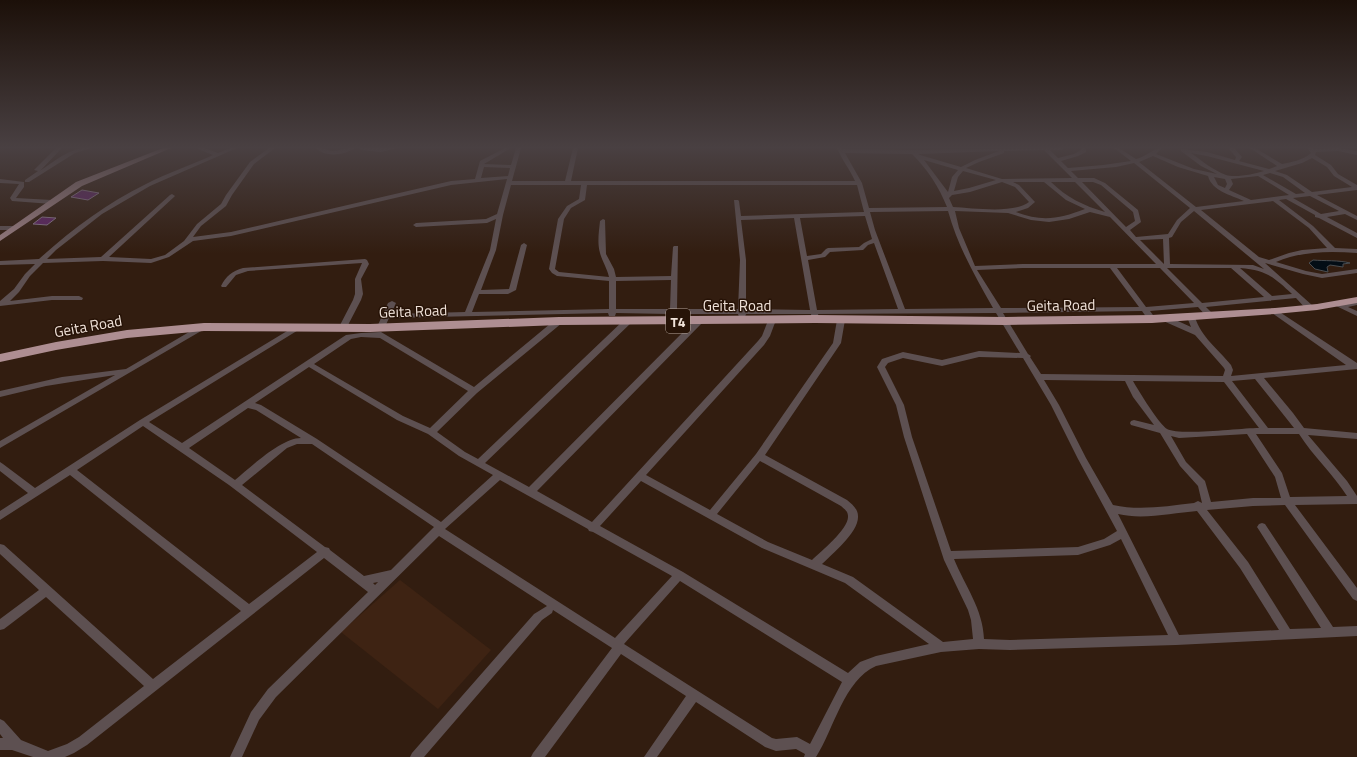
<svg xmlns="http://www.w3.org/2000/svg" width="1357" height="757" font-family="'Titillium Web',sans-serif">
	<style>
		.built { fill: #3e2313 }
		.water { fill: #030d15; stroke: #4a4d50 }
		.building { fill: #5d2363; stroke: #89758a }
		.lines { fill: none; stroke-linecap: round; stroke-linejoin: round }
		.minor { fill: #5d5051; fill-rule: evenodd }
		.major { fill: #977c80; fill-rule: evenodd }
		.highway { fill: #ae8e92; fill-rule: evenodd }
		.labels { text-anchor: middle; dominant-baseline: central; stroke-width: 3; stroke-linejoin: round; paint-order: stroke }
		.shield { fill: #271307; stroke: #b4a49a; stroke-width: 1 }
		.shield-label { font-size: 14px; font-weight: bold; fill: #f0e2d9 }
		.street-label { font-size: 15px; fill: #f0e2d9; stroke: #271307 }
	</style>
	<rect width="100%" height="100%" fill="#321d10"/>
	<path class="built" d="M400 580 491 650 438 709 341 632Z"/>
	<path class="water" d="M1313 260C1324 261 1339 260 1350 263L1343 264V267L1330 265 1327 267 1328 272 1315 269 1309 263Z"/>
	<path class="building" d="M82 190 99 193 88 200 71 197Z
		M42 217 56 218 47 225 33 224Z"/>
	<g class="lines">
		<path class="minor" d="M56 148H62L40 171C55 161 72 146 91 148L75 153 29 182H25V180L38 171 34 170Z
			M198 148H204L218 153 230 148H237L150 186 102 214 56 250 47 259 101 257 170 195 172 194 175 196 174 197 109 257 151 259 165 255 184 241 197 224 221 204 226 195 250 162 269 148H275L254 164 232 195 226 206 201 226 193 237 231 232 451 181 475 179 480 161 505 148H511L484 164 511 165 516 148H521L512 181H565L573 148H578L571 181H855C850 170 841 158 837 148H841L843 149 913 150 1064 148 1062 150H1050L1058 158 1074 154 1081 150 1082 148H1086V152L1078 156 1061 161 1068 168 1103 165 1131 161 1114 148H1119L1136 159C1145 157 1154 148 1162 148L1156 154 1194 169 1217 174 1201 166 1181 151V149L1207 152 1235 160 1236 157 1228 148H1234L1242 157 1239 161 1269 169 1277 166 1250 148H1255L1282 164C1292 162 1303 160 1311 153L1307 148H1312L1313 149 1339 148 1357 151V155L1338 151 1316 152 1315 155 1331 165 1338 174 1357 185V190L1317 195 1357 216V220L1345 214 1327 217 1357 233V238L1319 218 1315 217V215L1286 199 1279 200 1313 226 1335 248 1357 249V253C1329 251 1302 251 1276 262L1306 271 1322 274 1357 269V273L1322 278 1303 274 1265 263 1313 306 1314 308 1313 310H1307L1296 298 1206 307 1214 315 1210 317H1207L1198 307 1150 311 1156 319 1152 321H1149L1142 311 1003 313 1028 354 1031 356 1030 357 1041 374 1223 376 1225 370 1224 368 1195 335 1161 320 1160 318 1161 316H1167L1191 327 1187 317 1191 315 1195 317C1201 337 1218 349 1231 365L1233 370 1231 376 1346 365 1272 313 1271 311 1275 309 1357 363V369L1264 378 1293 413 1304 428 1357 433V439L1308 435 1347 481 1357 496V504L1295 505 1357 588V601L1353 599 1285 505 1253 506 1207 510 1248 562 1290 629 1321 628 1259 530 1257 527 1259 524 1262 523 1265 524 1333 627 1357 626V636L1176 645 1010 650 979 649 941 652 876 666C844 680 834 729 816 757H804L805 754 796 749 776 751 765 747 696 702 657 757H644L686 696 621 654 545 757H531L533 753 612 648 553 610 552 613 542 620 424 757H410L412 753 534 614 547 606 439 536 276 697 259 720 242 757H230L251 712 268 689 368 592 324 558 87 745 74 753 65 757H33L12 750H0V738H3L0 734V719L4 721 21 740 48 751 67 744 79 737 144 686 46 597 4 629 0 630V619L39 590 0 554V544L4 545 153 679 241 611 70 475 0 520V511L28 493 0 471V462L3 464 35 488 140 420 297 325 301 327 300 329 149 422 182 443 346 335 361 333 381 332 474 387 556 319H562L563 321 562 323 477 393 437 432 465 452 478 459 625 319H631L632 321 631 323 485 463 529 487 697 318H703L704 320 703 322 537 491 592 522 758 341 762 336 769 318H775L776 320 770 336 764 345 646 475 710 510 756 454 826 353 833 343 837 320 838 318H844L845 320 841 343 765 455 847 500C852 504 858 509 858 516 859 532 832 554 822 564L853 577 943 642 973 639 971 620 968 610 944 560 904 437 896 405 877 367 882 359 903 352 942 360 979 351 1020 353 996 313 818 314 819 317 815 319H812L811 314H746L745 317H739L738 314H677L676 318H670L669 314 616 313 615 316H609L608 313 389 318 384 329H378L377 327 388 303 392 301 396 303 391 314 465 312 490 250 496 219 487 223 416 227 413 225 416 223 486 219 497 214 507 179 451 185 231 236 193 241 169 257 151 263 103 261 43 263 30 276 19 292 10 301 52 296H79L83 298 82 300H52L0 306V301L14 289 25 274 35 264 0 265V261L39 259C71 230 107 203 146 184 167 173 191 165 213 155L198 149ZM1044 150 1072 178 1002 179 966 168 979 162 1004 153V151ZM999 151 975 160 961 167 920 155 918 154ZM845 153 912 154C928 170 939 187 947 207L869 208 862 183ZM1191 153 1207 156 1264 171C1255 174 1235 178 1226 175 1213 170 1202 161 1191 153ZM1153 156 1178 167 1208 176C1212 191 1231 195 1244 201L1196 207 1139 162ZM1312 158 1327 167 1334 176 1352 187 1312 192 1287 175 1275 171 1302 163ZM924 160 958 170 952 177 948 192ZM1134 163 1190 208 1177 220 1168 234 1136 237 1130 230 1141 222 1138 210 1105 183 1094 178H1078L1071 171 1116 167ZM484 167 510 168 508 176 481 178ZM963 171 996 180 969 188 954 191 958 177ZM1270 173 1283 177 1305 193 1296 194 1263 175ZM1258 176 1289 195 1251 200 1229 190 1233 184 1231 179ZM1214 177 1225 179 1227 184 1225 188 1218 185ZM1002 182 1015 187 1029 202C1014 214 973 208 953 207L949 198 952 195 970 192ZM1013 182H1044L1066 200 1085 209C1059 219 1042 222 1016 212L1028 208 1035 202 1019 185ZM1051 182H1075L1105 212C1084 206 1066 197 1051 182ZM1082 182H1093L1101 185 1133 212 1135 221 1126 227ZM511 185H581L579 199 567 206 558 219 549 269 552 273 557 276 609 281V309L472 312 479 294H508L516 290 527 245 524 243 521 245 509 289 481 290 496 250 503 215ZM587 185H857L864 212 741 216 739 201 738 200H734L740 260 738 309H677L678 246H674L673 247 671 276 616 277 614 269 606 254 605 220 603 219 600 221C599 231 597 243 600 253 602 261 607 268 609 277L559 272 555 269 564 219 571 208 585 200ZM1310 196 1339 211 1321 214 1293 198ZM1273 201 1309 228 1327 248 1302 250 1289 253 1269 260 1259 257 1201 210ZM948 211C958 247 975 276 993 308L905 309 875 230 870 212ZM955 211 1008 213 1031 220 1049 222 1069 219 1090 212 1110 217 1156 264H1023L975 266 959 228ZM1194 211 1264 269 1253 265 1170 264 1169 238 1172 237 1181 222ZM865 216 872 239 864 243 859 247 828 248 826 249 821 254 807 256 800 218ZM794 218 810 310 746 309V260L741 220ZM1163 239 1164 264 1140 240ZM874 243 898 309 817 310 808 260 825 257 830 252 863 250 868 245ZM1023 268H1110L1139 307 1001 308 977 270ZM1117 268H1160L1194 303 1146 307ZM1167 268H1231L1264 297 1202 303ZM1240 268C1266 270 1274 277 1292 294L1272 296ZM671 280 670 309H616V281ZM361 337 380 338 468 391 430 428 403 416 314 364 351 339ZM979 357 1023 358 1051 405 1078 459 1117 531 1104 539 1078 547 951 551 912 437 904 405 885 367 888 363 903 358 942 366ZM309 367 397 420 428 434 459 456 493 475 441 522 317 439 261 405 255 403ZM1255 379 1294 428H1268L1232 381ZM1044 380 1125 381 1133 397 1154 425 1134 420 1131 421 1130 423 1131 425 1160 433 1180 466 1198 486 1202 503 1198 501 1194 503C1167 506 1140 511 1113 505L1086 458 1059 405ZM1133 381 1224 382 1259 428C1240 428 1180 436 1167 429 1159 424 1138 390 1133 381ZM248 408 256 410 301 438C281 438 251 467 235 480L189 448ZM143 426 229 485 317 552 249 604 77 470ZM1247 434 1275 477 1281 498H1253L1211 502 1205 481 1186 462 1171 436 1179 438ZM1256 434H1299C1313 456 1333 474 1347 496L1290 497 1282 473ZM297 444H312L434 527 391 570 364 576 330 550 329 548 325 547 242 485 287 448ZM760 461 841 506C844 509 848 511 848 516 849 529 821 551 812 560L768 542 717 514ZM500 480 588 529 589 531 593 532 672 576 615 638 445 529ZM641 481 762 548 845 583 929 644 876 656 860 662 848 673 683 572 600 526ZM1197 511 1240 568 1279 630 1179 635 1118 514C1143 520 1172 513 1197 511ZM1121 539 1168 635 1010 640 984 639C983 609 965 586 954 559L1078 555 1110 545ZM680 581 842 682 810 744 797 737 776 739 772 738 624 644ZM378 582 375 585 373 583Z
			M316 148C322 147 326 150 332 151 340 151 347 147 355 148 345 155 325 158 316 148Z
			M358 148H397L381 152 361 150Z
			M0 179 24 182V187L16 198 52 200 55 202 52 204 12 201 10 198 19 184 0 183Z
			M0 226H14L17 228 14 230H0Z
			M365 259 367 260 369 264 361 279 363 294 361 300 347 327 343 329 339 327 353 300 355 294V279L362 263 248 271 236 275 226 287H222L221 286C226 276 232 271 243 268Z
			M1357 301V305L1348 307 1357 311V316L1332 304 1336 302 1341 304Z
			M201 325H207L208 327 0 448V441L115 375 46 386 0 397V391L62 377 126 369Z"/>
		<path class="major" d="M163 148H171L82 186 0 241V235L76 182Z"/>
		<path class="highway" d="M1357 297V303L1317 310 1275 314 1152 323 1005 325 815 323 559 325 370 332 204 331 127 338 56 350 0 362V354L56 342 127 330 204 323 370 324 559 317 815 315 1005 317 1152 315 1275 308 1317 304Z"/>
	</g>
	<linearGradient id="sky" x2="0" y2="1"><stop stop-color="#1c1009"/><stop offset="0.58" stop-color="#494042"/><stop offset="1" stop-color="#494042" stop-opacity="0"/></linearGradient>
	<rect width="1357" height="254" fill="url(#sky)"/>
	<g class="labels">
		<rect class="shield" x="666" y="309" width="24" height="24" rx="3"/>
		<g class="shield-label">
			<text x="678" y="321">T4</text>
		</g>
		<g class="street-label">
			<text x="737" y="305">Geita Road</text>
			<text transform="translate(1061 305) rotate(-1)">Geita Road</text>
			<text transform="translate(413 311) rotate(-2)">Geita Road</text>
			<text transform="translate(88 326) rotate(-10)">Geita Road</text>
		</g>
	</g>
</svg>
